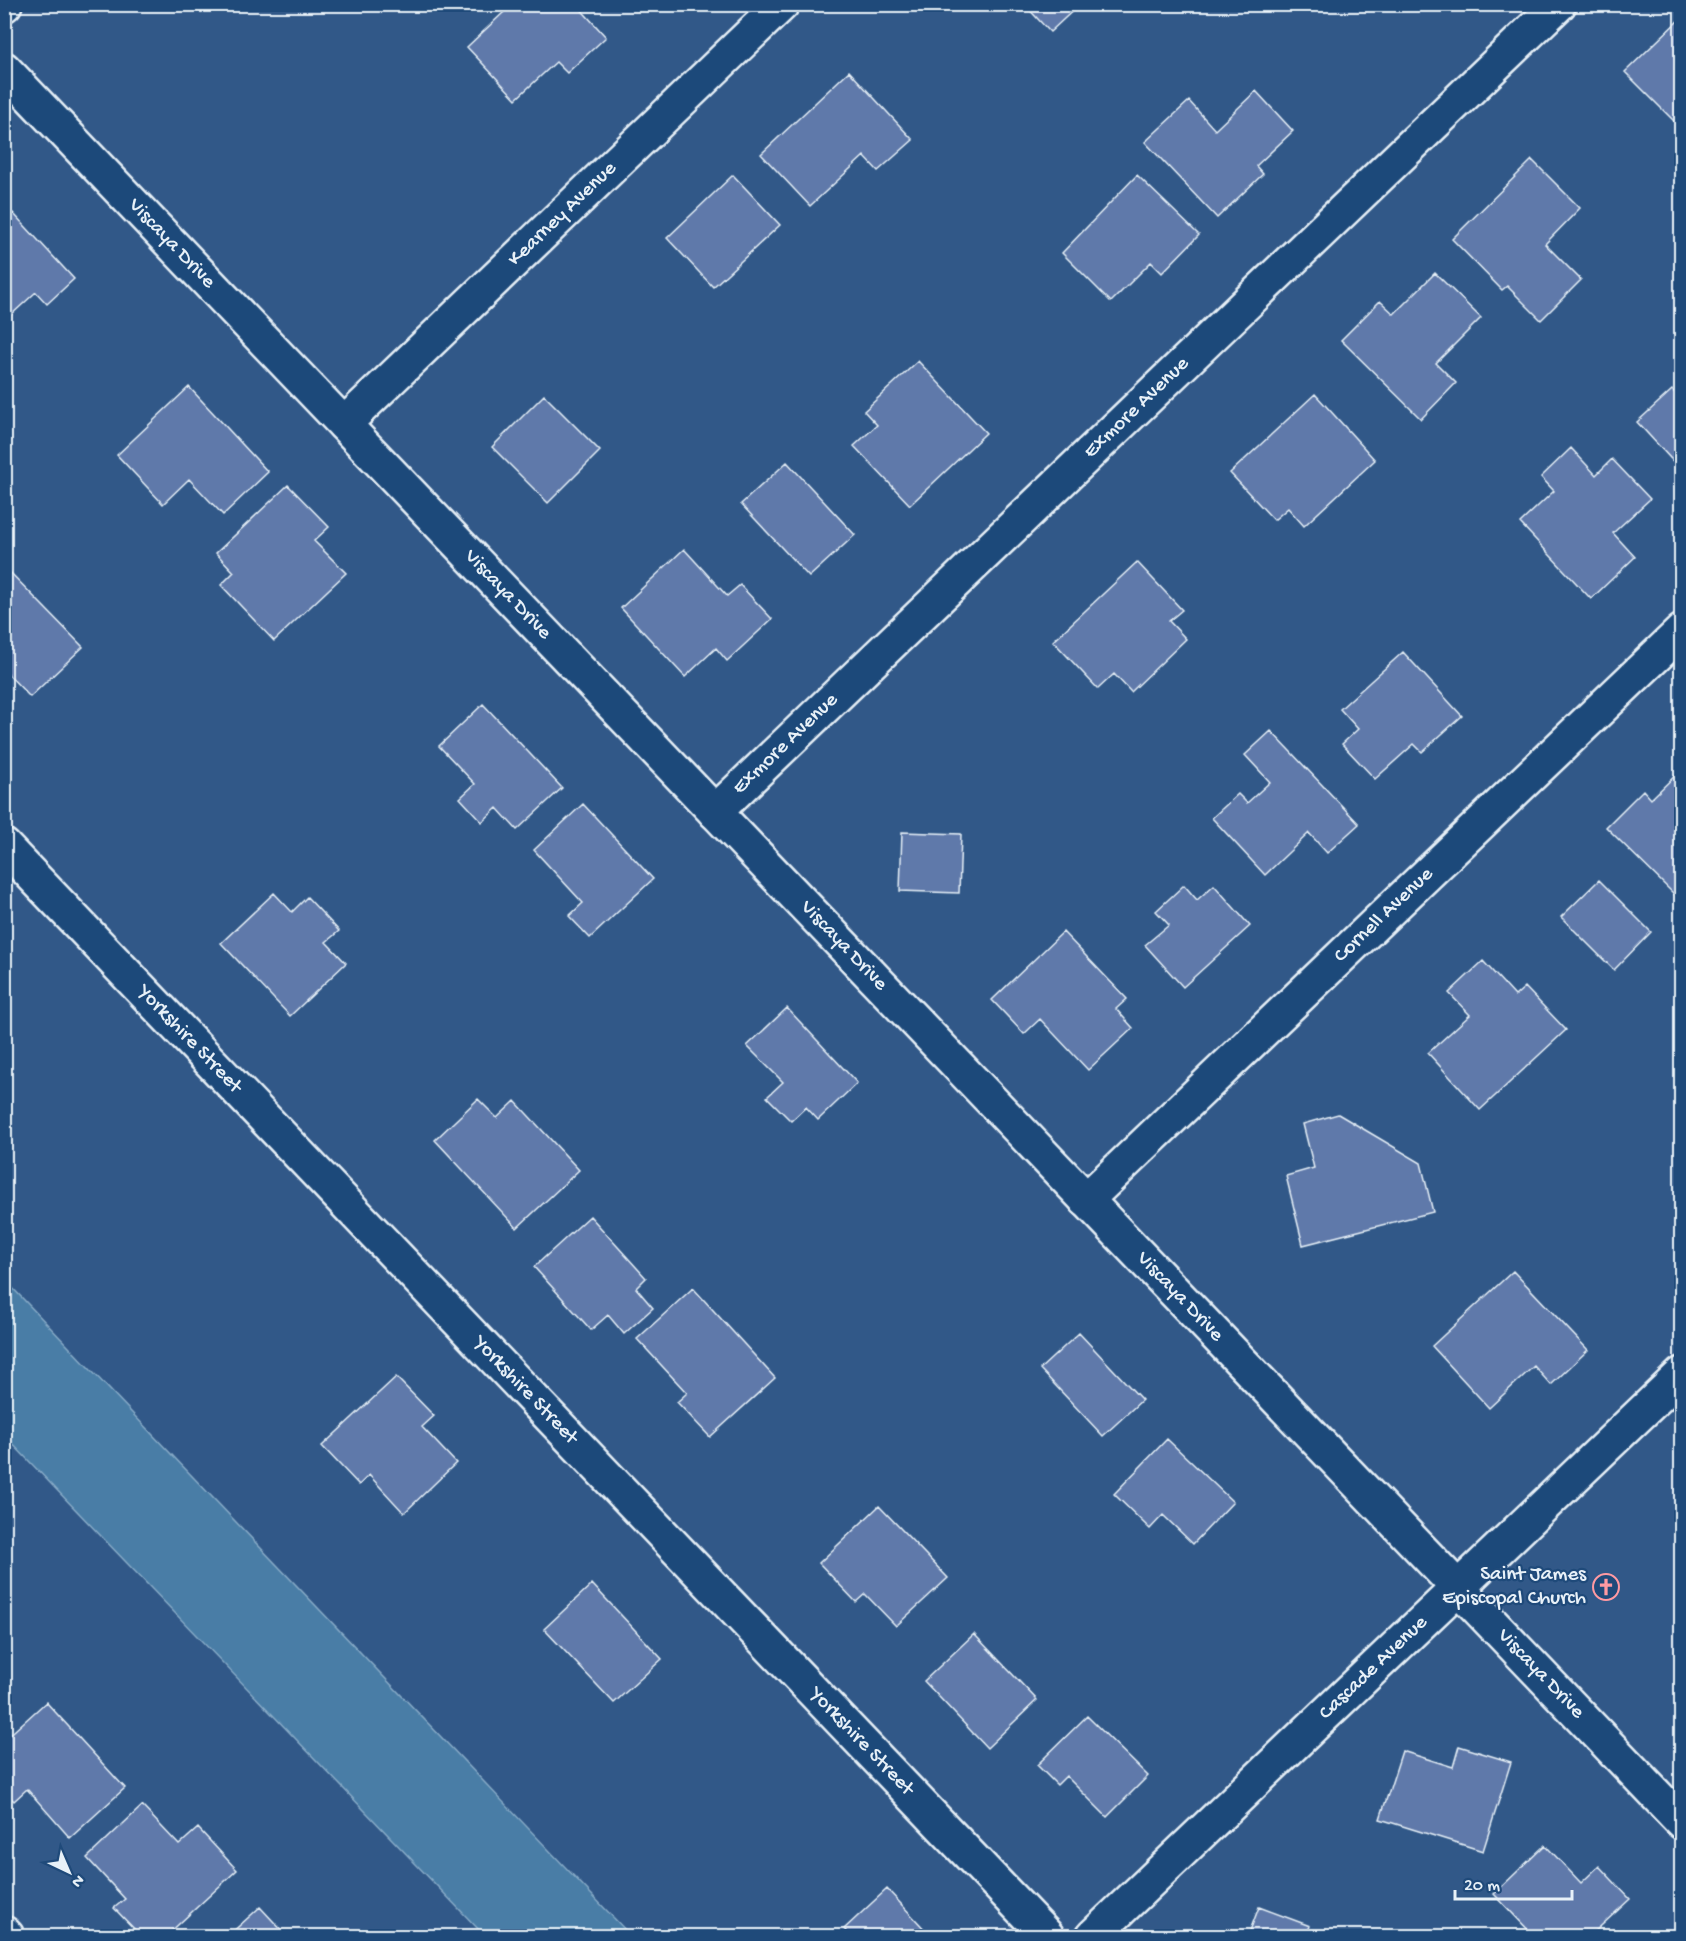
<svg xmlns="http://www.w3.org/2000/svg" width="1686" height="1941" font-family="'Gochi Hand',sans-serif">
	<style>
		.water { fill: #487da6; stroke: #88abc7; stroke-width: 1.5 }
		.building { fill: #5f79aa; stroke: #e8f1f8; stroke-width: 1.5 }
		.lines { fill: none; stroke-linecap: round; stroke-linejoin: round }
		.minor-casing { stroke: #e8f1f8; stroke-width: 38 }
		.minor { stroke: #1f4a7a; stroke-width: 33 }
		.labels { text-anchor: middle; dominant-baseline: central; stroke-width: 4.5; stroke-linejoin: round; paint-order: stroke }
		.street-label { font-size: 21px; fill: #e8f1f8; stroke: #1f4a7a }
		.poi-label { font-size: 21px; fill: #e8f1f8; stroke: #1f4a7a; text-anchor: end }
	</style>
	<rect width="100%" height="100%" fill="#315888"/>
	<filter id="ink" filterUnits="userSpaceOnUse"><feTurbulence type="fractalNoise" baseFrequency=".0167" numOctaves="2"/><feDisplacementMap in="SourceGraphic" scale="12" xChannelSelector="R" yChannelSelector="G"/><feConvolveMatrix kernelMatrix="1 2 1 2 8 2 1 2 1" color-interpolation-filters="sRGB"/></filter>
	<g filter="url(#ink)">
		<path class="water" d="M4 1280H5L631 1936H485L5 1436Z"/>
		<path class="building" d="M497 4H576L606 37 567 73 556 62 516 99 467 47 504 12Z
			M1024 4H1080L1050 32Z
			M1682 17V129L1625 72Z
			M849 71 913 140 878 171 864 156 810 206 761 154Z
			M1256 91 1293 131 1256 166 1263 174 1217 218 1145 142 1189 101 1215 130Z
			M1532 160 1580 208 1545 244 1581 280 1541 320 1507 286 1502 290 1452 239Z
			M733 175 780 225 713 287 667 238Z
			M1137 175 1199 235 1162 273 1151 262 1111 302 1062 253Z
			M13 213 74 279 47 304 36 292 11 315 4 308V222Z
			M1435 273 1481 318 1436 363 1456 383 1421 419 1341 340 1380 301 1394 314Z
			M918 361 986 433 910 505 854 446 877 425 864 411Z
			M189 387 268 472 223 515 189 479 163 504 117 455Z
			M1672 390 1682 400V471L1637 422Z
			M1315 394 1375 460 1304 526 1288 508 1274 520 1230 473Z
			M544 395 600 451 548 503 492 447Z
			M1571 448 1596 475 1612 459 1650 499 1613 533 1635 557 1591 599 1520 523 1554 491 1541 477Z
			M787 462 855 535 809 577 741 504Z
			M288 485 329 527 314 541 346 573 274 641 221 585 234 572 216 553Z
			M684 549 727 596 740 585 772 619 727 661 716 648 685 677 621 608Z
			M1137 562 1182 610 1169 621 1186 639 1131 692 1114 674 1098 689 1053 641Z
			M4 566 83 647 30 697 4 670Z
			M1403 652 1462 716 1422 752 1414 744 1375 779 1342 744 1358 729 1340 709Z
			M483 704 562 788 517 830 497 808 482 822 460 798 475 784 439 746Z
			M1271 731 1359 824 1327 853 1309 833 1265 875 1212 818 1238 794 1247 803 1270 782 1245 755Z
			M1682 769V892L1677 897 1606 827 1643 790 1651 799Z
			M583 804 653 879 590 938 569 916 583 903 534 850Z
			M902 832 961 834 959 893 900 891Z
			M1599 880 1651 932 1614 970 1561 917Z
			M1184 885 1197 900 1214 885 1250 926 1183 987 1145 945 1169 925 1156 911Z
			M274 893 292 912 307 897 339 931 326 942 346 963 290 1016 221 943Z
			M1063 932 1127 999 1116 1009 1133 1028 1088 1070 1040 1019 1024 1034 992 1000Z
			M1483 961 1515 996 1525 987 1566 1030 1480 1110 1428 1053 1470 1015 1449 993Z
			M787 1008 857 1083 818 1120 806 1107 791 1121 767 1097 783 1082 747 1046Z
			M478 1099 497 1118 515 1101 579 1170 517 1228 435 1140Z
			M1338 1114 1421 1163 1433 1212 1303 1245 1286 1176 1314 1168 1303 1124Z
			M590 1216 646 1278 636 1288 653 1308 624 1334 608 1315 591 1330 534 1267Z
			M1513 1271 1588 1350 1551 1385 1534 1366 1489 1408 1432 1346Z
			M693 1288 775 1378 710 1437 677 1402 687 1393 637 1339Z
			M1079 1333 1142 1400 1103 1436 1040 1369Z
			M396 1377 434 1416 422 1427 456 1463 404 1513 369 1475 359 1485 322 1446Z
			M1167 1439 1233 1502 1193 1544 1163 1515 1150 1529 1114 1494Z
			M879 1506 948 1578 896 1626 865 1594 856 1602 819 1563Z
			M592 1584 662 1659 614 1703 544 1629Z
			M974 1634 1037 1700 987 1748 924 1681Z
			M46 1702 125 1788 70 1838 27 1789 14 1801 4 1791V1740Z
			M1087 1716 1148 1776 1107 1817 1066 1776 1057 1785 1037 1765Z
			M1459 1746 1511 1762 1483 1851 1380 1819 1402 1751 1453 1767Z
			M142 1806 179 1845 198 1828 237 1870 166 1936H141L114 1908 125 1899 87 1858Z
			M1545 1845 1581 1883 1599 1866 1630 1899 1590 1936H1534L1494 1894Z
			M887 1889 929 1934 927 1936H851L844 1929Z
			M260 1907 287 1936H228Z
			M1259 1907 1310 1926 1306 1936H1248Z"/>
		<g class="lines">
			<defs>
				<g id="minor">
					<path d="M4 5 5 4"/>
					<path id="s1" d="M4 69 1682 1822"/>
					<path id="s2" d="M344 424 782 4"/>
					<path id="s3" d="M715 812 1559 4"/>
					<path id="s4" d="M4 846 1047 1936"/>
					<path id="s5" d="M1086 1200 1682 631"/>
					<path d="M4 1933 7 1936"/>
					<path id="s6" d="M1093 1936 1682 1374"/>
				</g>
			</defs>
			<use href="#minor" class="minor-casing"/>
			<use href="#minor" class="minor"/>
		</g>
	</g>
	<defs>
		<symbol id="church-ring" viewBox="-11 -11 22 22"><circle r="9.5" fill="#1f4a7a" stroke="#ff9aa2" stroke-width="1.5"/><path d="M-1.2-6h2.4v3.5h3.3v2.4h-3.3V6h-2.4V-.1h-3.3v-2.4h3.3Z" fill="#ff9aa2"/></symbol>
	</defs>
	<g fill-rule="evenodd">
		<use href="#church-ring" x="1591" y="1572" width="30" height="30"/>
	</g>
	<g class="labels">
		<g class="street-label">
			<text stroke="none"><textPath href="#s2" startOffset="303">Kearney Avenue</textPath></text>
			<text stroke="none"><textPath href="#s1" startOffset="242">Viscaya Drive</textPath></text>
			<text stroke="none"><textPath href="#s3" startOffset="584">Exmore Avenue</textPath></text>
			<text stroke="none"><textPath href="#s1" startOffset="728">Viscaya Drive</textPath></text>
			<text stroke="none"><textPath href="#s3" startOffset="98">Exmore Avenue</textPath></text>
			<text stroke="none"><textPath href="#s5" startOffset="412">Cornell Avenue</textPath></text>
			<text stroke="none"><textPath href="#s1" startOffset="1214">Viscaya Drive</textPath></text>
			<text stroke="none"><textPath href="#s4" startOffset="268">Yorkshire Street</textPath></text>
			<text stroke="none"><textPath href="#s1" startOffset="1700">Viscaya Drive</textPath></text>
			<text stroke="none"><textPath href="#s4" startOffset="754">Yorkshire Street</textPath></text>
			<text stroke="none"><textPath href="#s6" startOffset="388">Cascade Avenue</textPath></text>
			<text stroke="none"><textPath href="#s1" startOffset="2222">Viscaya Drive</textPath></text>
			<text stroke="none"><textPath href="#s4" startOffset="1240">Yorkshire Street</textPath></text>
		</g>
		<g class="poi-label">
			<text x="1586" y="1575">Saint James<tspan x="1586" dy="24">Episcopal Church</tspan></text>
		</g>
	</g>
	<rect width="1686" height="1941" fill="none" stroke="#1f4a7a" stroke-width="24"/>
	<rect x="12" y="12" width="1662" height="1917" fill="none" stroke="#e8f1f8" stroke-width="2" filter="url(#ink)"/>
	<g transform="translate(69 1872) rotate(136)" stroke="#1f4a7a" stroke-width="4.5" paint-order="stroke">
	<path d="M0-4.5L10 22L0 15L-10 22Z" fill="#e8f1f8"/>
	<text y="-9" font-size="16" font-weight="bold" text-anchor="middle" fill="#e8f1f8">N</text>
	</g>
	<path d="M1455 1890v9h117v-9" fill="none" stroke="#e8f1f8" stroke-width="3"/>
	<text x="1464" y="1890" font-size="18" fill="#e8f1f8" stroke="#1f4a7a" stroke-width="4.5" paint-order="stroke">20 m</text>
</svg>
